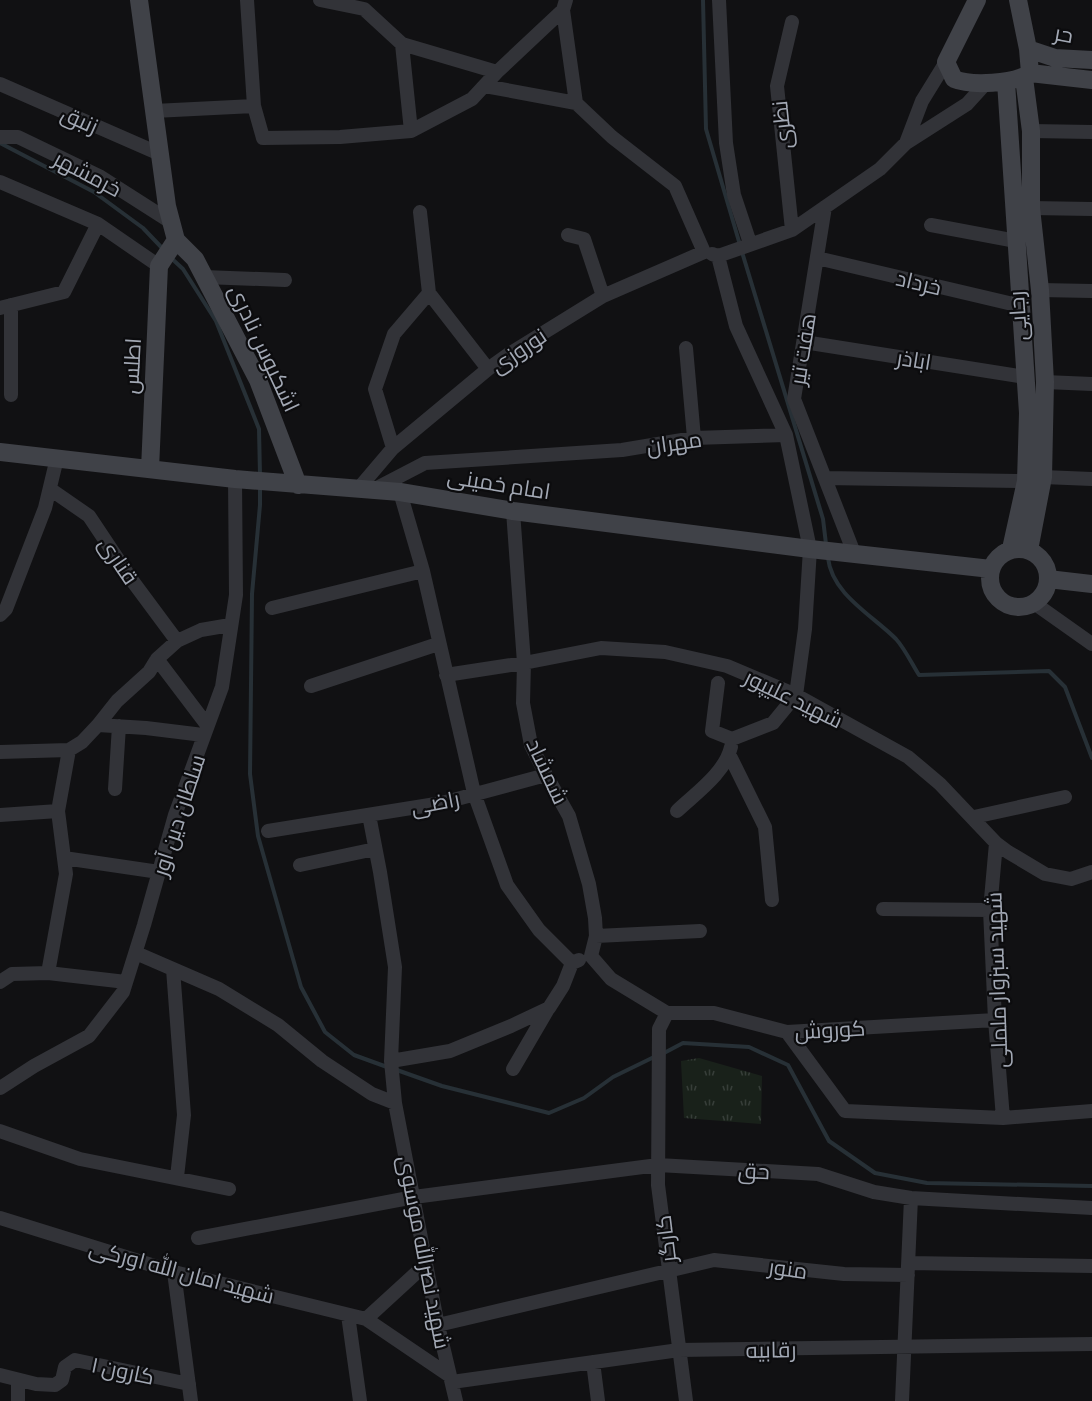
<svg xmlns="http://www.w3.org/2000/svg" width="1092" height="1401" font-family="Commissioner,Cairo,sans-serif">
	<style>
		.park { fill: url(#park-tufts) }
		.lines { fill: none; stroke-linecap: round; stroke-linejoin: round }
		.stream { stroke: #273036; stroke-width: 4 }
		.street { stroke: #323338; stroke-width: 14 }
		.secondary { stroke: #404248; stroke-width: 18 }
		.labels { text-anchor: middle; dominant-baseline: central; stroke-width: 4.5; stroke-linejoin: round; paint-order: stroke }
		.street-label { font-size: 22px; fill: #a2a8b4; stroke: #0c0c0e }
	</style>
	<defs>
		<pattern id="park-tufts" width="24" height="20" patternUnits="userSpaceOnUse" patternTransform="scale(1.5)"><rect width="24" height="20" fill="#19211a"/><path d="M3 7l-1-3M5 7V3M7 7l1-3M15 17l-1-3M17 17v-4M19 17l1-3" fill="none" stroke="#373e39"/></pattern>
	</defs>
	<rect width="100%" height="100%" fill="#111113"/>
	<path class="park" d="M699 1058 762 1076 761 1124 684 1118 681 1061Z"/>
	<g class="lines">
		<path class="stream" d="M703 0 706 129 740 245
			M0 143 94 192 143 228 163 249
			M742 252 823 519 826 544
			M170 257 183 269 216 321 259 429 260 475
			M260 486V505L252 594 250 774 258 836 301 987 325 1032 354 1055 387 1067
			M828 558C832 594 872 615 896 639 905 649 912 664 919 675L1049 671 1065 687 1092 758
			M664 1053 683 1043 749 1047 788 1065 829 1141 875 1173 927 1183 1092 1186
			M394 1069 442 1086 549 1113 584 1098 613 1077 654 1057"/>
		<path class="street" d="M247 0 254 106
			M320 0 364 9 402 44 497 72
			M719 0 726 143 734 195 750 243
			M563 10 576 103
			M792 22 777 86 792 230
			M402 44 411 131
			M0 84 160 154
			M485 86 576 103 612 137 675 186 704 252
			M154 111 254 106 263 138 340 137 411 131 472 99 497 72 563 10 566 0
			M1031 131 1092 132
			M0 137H18L99 176 171 222
			M906 143 922 101 946 62
			M0 182 98 224 159 266
			M825 207 794 399 854 553
			M1031 208 1092 209
			M420 212 429 293 488 369
			M931 225 1016 241
			M568 235 584 239 603 296
			M712 254 718 256 792 230 880 169 906 143 967 104 987 82
			M817 258 1021 306
			M204 277 285 280
			M1040 290 1092 291
			M11 305V395
			M0 308 64 292 98 224
			M804 342 1025 377
			M686 348 694 438
			M1045 382 1092 384
			M393 448 375 389 394 334 429 293
			M1043 477 1092 479
			M825 478 1026 481
			M359 488 393 448 488 369 509 354 603 296 704 252
			M50 489 89 516 131 579 177 641
			M375 489 425 463 622 450 694 438 786 435 736 326 718 256
			M400 492 423 571 474 793 507 885 539 930 572 963
			M513 511 524 663 523 703 531 745 546 775 569 816 589 884 595 918 596 936 591 956
			M1034 603 1092 644
			M272 608 423 571
			M0 615 6 609 45 508 57 458
			M157 659 207 725
			M446 675 524 663 601 648 665 652 727 666 796 695 908 757 940 784 996 843 1008 852 1045 874 1071 879 1092 872
			M718 683 712 731 732 739 773 723 796 695 805 629 810 549 786 435
			M311 686 438 644
			M98 725 117 701 149 672 157 659 177 641 201 630 230 625
			M0 752 69 750 82 742 98 725 146 728 203 735
			M729 754 765 827 772 900
			M115 789 119 726
			M677 811C696 793 725 773 731 747
			M0 815 58 811
			M369 815 380 872 395 967 391 1061 395 1103 437 1321 456 1401
			M974 817 1065 797
			M268 831 442 803 546 775
			M996 843 990 910 995 1020 1003 1118
			M64 858 159 872
			M300 865 375 849
			M883 909 990 910
			M596 936 700 931
			M136 953 219 989 278 1025 322 1061 372 1094 395 1103
			M591 956 611 979 667 1013
			M173 969 184 1115 177 1177
			M48 973 66 874 58 811 69 750
			M0 982 12 974 48 973 126 982
			M667 1013 659 1029 658 1185 686 1401
			M667 1013H714L787 1032 995 1020
			M787 1032 845 1111 1003 1118 1092 1111
			M391 1061 450 1051 511 1026 549 1008 563 986 572 963 579 960
			M513 1069 548 1009
			M0 1088 34 1066 89 1036 123 992 144 925 175 815 222 687 236 595 235 479
			M0 1131 80 1159 229 1189
			M0 1218 174 1272 366 1319 450 1376
			M198 1238 414 1197 658 1165 818 1174 874 1192 911 1198 1092 1208
			M909 1263 1092 1266
			M174 1272 191 1401
			M348 1315 360 1401
			M366 1319 426 1264
			M438 1325 714 1260 844 1274 908 1275
			M593 1362 598 1401
			M0 1375 36 1384 55 1385 62 1380 65 1367 75 1360 189 1384
			M452 1382 679 1350 1092 1344
			M18 1401V1380
			M902 1401 911 1198"/>
		<path class="secondary" d="M139 0 167 206 176 240 159 266 150 469
			M977 0 946 62 954 79C971 86 1014 84 1030 73L1028 49 1018 0
			M1028 49 1055 58 1092 60
			M1030 73 1092 80
			M1024 78 1031 131V208L1040 290 1045 382 1043 477 1029 550
			M1006 82 1028 413 1026 481 1011 549
			M176 240 195 259 258 380 298 485
			M0 452 235 479 400 492 513 511 810 549 991 569
			M990 578a29 29 0 1 1 58 0a29 29 0 1 1-58 0Z
			M1048 579 1092 584"/>
	</g>
	<g class="labels">
		<g class="street-label">
			<text transform="translate(1064 33) rotate(10)">حر</text>
			<text transform="translate(80 119) rotate(24)">زنبق</text>
			<text transform="translate(781 125) rotate(-96)">نظری</text>
			<text transform="translate(88 173) rotate(28)">خرمشهر</text>
			<text transform="translate(919 282) rotate(13)">خرداد</text>
			<text transform="translate(1017 316) rotate(-94)">رجایی</text>
			<text transform="translate(265 348) rotate(65)">اشکبوس نادری</text>
			<text transform="translate(802 349) rotate(-81)">هفت تیر</text>
			<text transform="translate(518 350) rotate(-34)">نوروزی</text>
			<text transform="translate(914 359) rotate(9)">اباذر</text>
			<text transform="translate(131 366) rotate(-87)">اطلس</text>
			<text transform="translate(674 442) rotate(-8)">مهران</text>
			<text transform="translate(499 483) rotate(9)">امام خمینی</text>
			<text transform="translate(119 560) rotate(56)">قناری</text>
			<text transform="translate(794 698) rotate(26)">شهید علیپور</text>
			<text transform="translate(548 771) rotate(65)">شمشاد</text>
			<text transform="translate(435 802) rotate(-11)">راضی</text>
			<text transform="translate(178 815) rotate(-72)">سلطان دین آور</text>
			<text transform="translate(996 980) rotate(-92)">شهید سبزوار ململی</text>
			<text transform="translate(830 1029) rotate(-3)">کوروش</text>
			<text transform="translate(754 1170) rotate(3)">حق</text>
			<text transform="translate(665 1239) rotate(-97)">کارگر</text>
			<text transform="translate(425 1252) rotate(79)">شهید نصرالله موسوی</text>
			<text transform="translate(788 1268) rotate(8)">منور</text>
			<text transform="translate(182 1271) rotate(15)">شهید امان الله اورکی</text>
			<text transform="translate(771 1349) rotate(-1)">رقابیه</text>
			<text transform="translate(123 1370) rotate(12)">کارون ۱</text>
		</g>
	</g>
</svg>
